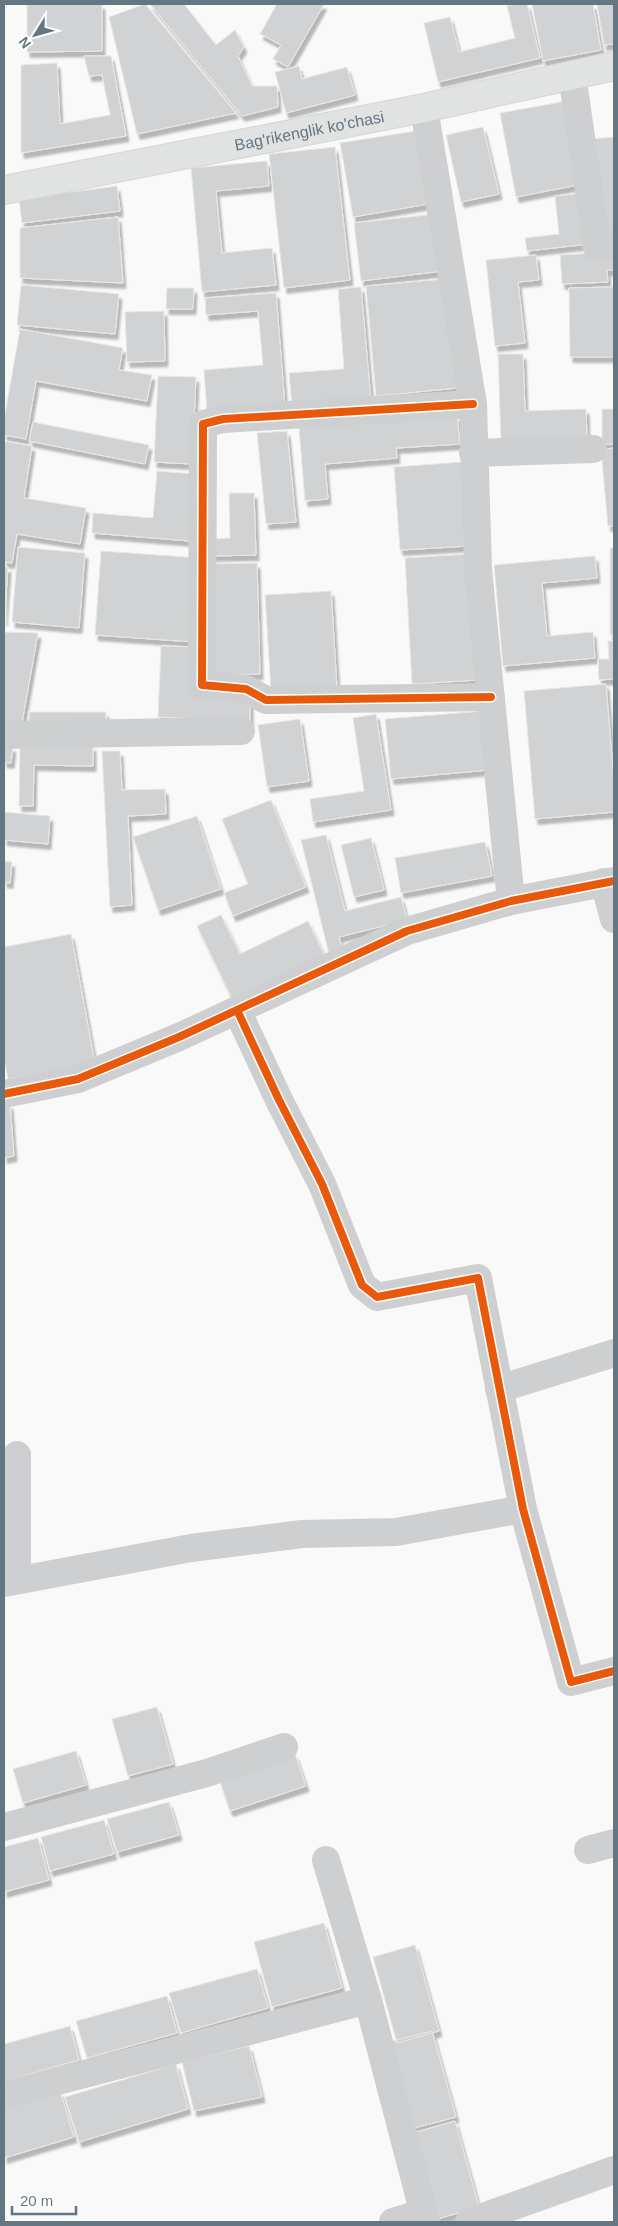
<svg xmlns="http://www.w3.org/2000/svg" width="618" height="2226" font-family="Helvetica,sans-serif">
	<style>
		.building { fill: #d0d2d3; stroke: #e8e8e8; filter: url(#shadow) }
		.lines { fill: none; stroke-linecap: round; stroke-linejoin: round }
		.major-casing { stroke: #d5d6d7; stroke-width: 30 }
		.minor { stroke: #cecfd0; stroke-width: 28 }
		.major { stroke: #e1e2e2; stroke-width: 28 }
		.cycleway-casing { stroke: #fff; stroke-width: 11 }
		.cycleway { stroke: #e8590c; stroke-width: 8 }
		.labels { text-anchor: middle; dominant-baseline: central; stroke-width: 5; stroke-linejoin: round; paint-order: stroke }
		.street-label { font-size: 16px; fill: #657683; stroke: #fff }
	</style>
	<defs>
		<filter id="shadow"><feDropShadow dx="3" dy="5.5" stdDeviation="1" flood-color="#0004"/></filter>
	</defs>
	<rect width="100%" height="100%" fill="#f9f9f9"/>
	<path class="building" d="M27 4H102V51L27 52Z
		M145 4 236 113 137 134 109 17Z
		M150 4H184L216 45 235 30 244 47 238 56 252 86H277L278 107 242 116Z
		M277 4H324L288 67 273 59 281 45 260 34Z
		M517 4H527L540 58 438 82 424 23 450 17 459 52 515 38 507 6Z
		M532 4H593L601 50 543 61Z
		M597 4H614V44L604 45Z
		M84 56H111L126 136 21 153V65L57 63 60 124 110 115 102 75 89 76Z
		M299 66 302 79 347 67 355 95 286 113 275 72Z
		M567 101 583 184 516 197 500 113Z
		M483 127 499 194 461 202 446 135Z
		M415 131 428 204 353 217 340 143Z
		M614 137V239L600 240 590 139Z
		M335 147 350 280 284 288 269 154Z
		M267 161 269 186 216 191 222 253 272 248 276 285 202 292 191 168Z
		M117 186 120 211 22 223 19 199Z
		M584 193 589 244 527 251 525 238 559 234 555 196Z
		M436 214 443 271 361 281 354 223Z
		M118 217 123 283 20 278V228Z
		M614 252V270H607L608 282 562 284 560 255Z
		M536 255 539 280 518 282 525 343 495 346 486 260Z
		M446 279 457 388 376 396 366 286Z
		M21 285 119 294 115 334 17 325Z
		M361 287 371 401 292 407 289 373 344 369 338 289Z
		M614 287V357H570L569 288Z
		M167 288H194L193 309H166Z
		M276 293 285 407 207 413 204 370 263 365 258 311 206 315 205 298Z
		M164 311 165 361 127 362 125 312Z
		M20 329 123 348 119 370 152 375 147 401 36 381 26 439 4 435V420Z
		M498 354H523L525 411 586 409 587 440 501 443Z
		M158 376 196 377 192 464 154 462Z
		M602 409H614V444H602Z
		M457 416 460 444 396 448 397 458 325 464 328 499 305 501 299 428Z
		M33 422 149 445 145 464 29 441Z
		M287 431 296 522 266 524 257 433Z
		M4 441 32 446 24 498 86 508 80 544 17 534 12 563 4 562Z
		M614 448V526H608L601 450Z
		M463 462 469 546 400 550 394 467Z
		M157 471 195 474 190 541 92 533 93 513 153 518Z
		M229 493H254L256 555 211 556V539L230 538Z
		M18 547 85 553 79 628 12 622Z
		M610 548H614V635H610Z
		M101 551 200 558 194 642 95 635Z
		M470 554 478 680 412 684 405 558Z
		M595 556 597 578 542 583 547 636 593 632 595 658 503 666 494 565Z
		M257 563 260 674 214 675 212 564Z
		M4 567H8L4 621Z
		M331 591 337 688 271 692 265 595Z
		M4 632 38 633 21 728H4Z
		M608 641H614V679L599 680 598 659H609Z
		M161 646 195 647 193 694 250 697V721L158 717Z
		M606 684 614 783V812L535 819 524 691Z
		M483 711 488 770 391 779 385 719Z
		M29 712H106V727H29Z
		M376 714 391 810 313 822 310 799 364 791 353 718Z
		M300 719 309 781 267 787 258 725Z
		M20 744 93 746V766L34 765 33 806H19Z
		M4 746 13 747 11 763 4 762Z
		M102 751H120L122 790 165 789 166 814 128 816 132 905 110 907Z
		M271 800 306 887 233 916 224 893 248 884 222 819Z
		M4 812 50 816 48 844 4 840Z
		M197 816 221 889 158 910 133 837Z
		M326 835 345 911 401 897 407 920 339 937 343 951 329 954 301 840Z
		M371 838 384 890 354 897 341 845Z
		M485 842 492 876 401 893 395 858Z
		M4 861 12 862 10 883 4 882Z
		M221 915 240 954 308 921 325 956 233 1001 197 926Z
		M71 934 95 1063 8 1079 4 1058V947Z
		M10 1104 14 1156 4 1158V1105Z
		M157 1707 173 1764 128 1776 112 1719Z
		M76 1751 86 1785 23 1803 13 1769Z
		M295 1754 306 1786 230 1811 219 1779Z
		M169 1802 179 1835 117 1852 107 1819Z
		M104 1820 114 1854 50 1871 41 1837Z
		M38 1838 49 1880 4 1892V1847Z
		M324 1923 342 1988 272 2007 254 1942Z
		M415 1945 439 2031 397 2043 373 1957Z
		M257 1969 268 2008 181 2033 169 1993Z
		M167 1996 177 2033 87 2058 76 2021Z
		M70 2026 79 2060 4 2081V2044Z
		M432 2031 456 2117 414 2128 389 2042Z
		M249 2046 262 2097 194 2111 182 2062Z
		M176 2064 188 2109 79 2142 65 2097Z
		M60 2091 74 2137 4 2158V2108Z
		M455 2121 479 2207 437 2219 413 2133Z"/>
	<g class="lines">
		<defs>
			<g id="major">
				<path id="s1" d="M4 190 424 108 614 66"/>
			</g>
		</defs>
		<use href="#major" class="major-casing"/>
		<path class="minor" d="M572 75 597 247 614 246
			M424 108 473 404 478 569 511 901
			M473 404 223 419 203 424 202 685 246 689 266 700 491 697
			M473 453 593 449
			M4 735 241 731
			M604 882 614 919
			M237 1010 279 1100 322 1184 362 1285 377 1297 478 1278 523 1509 571 1682 614 1671
			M4 1094 78 1079 179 1037 407 931 511 901 614 881
			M499 1389 614 1353
			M17 1580V1455
			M4 1583 191 1548 302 1534 396 1532 523 1509
			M4 1827 207 1773 284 1747
			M588 1850 614 1843
			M326 1860 368 2000 426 2222
			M4 2095 368 2000
			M393 2222 423 2213
			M469 2222 614 2170"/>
		<use href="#major" class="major"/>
		<defs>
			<path id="cycleway" d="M473 404 223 419 203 424 202 685 246 689 266 700 491 697
				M237 1010 279 1100 322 1184 362 1285 377 1297 478 1278 523 1509 571 1682 614 1671
				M4 1094 78 1079 179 1037 407 931 511 901 614 881"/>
		</defs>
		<use href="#cycleway" class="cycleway-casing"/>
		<use href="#cycleway" class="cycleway"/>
	</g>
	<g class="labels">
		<g class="street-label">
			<text stroke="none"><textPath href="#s1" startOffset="311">Bag'rikenglik ko'chasi</textPath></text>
		</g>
	</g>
	<rect width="618" height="2226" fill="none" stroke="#657683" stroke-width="10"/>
	<g transform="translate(35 35) rotate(233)" stroke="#ffffff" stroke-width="4" paint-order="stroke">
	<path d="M0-4L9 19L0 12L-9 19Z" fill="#657683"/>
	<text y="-8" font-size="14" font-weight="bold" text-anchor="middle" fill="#657683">N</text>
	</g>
	<path d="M12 2206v8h64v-8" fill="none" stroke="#657683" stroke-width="2.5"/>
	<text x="20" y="2206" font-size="15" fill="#657683" stroke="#ffffff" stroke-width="4" paint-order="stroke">20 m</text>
</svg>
